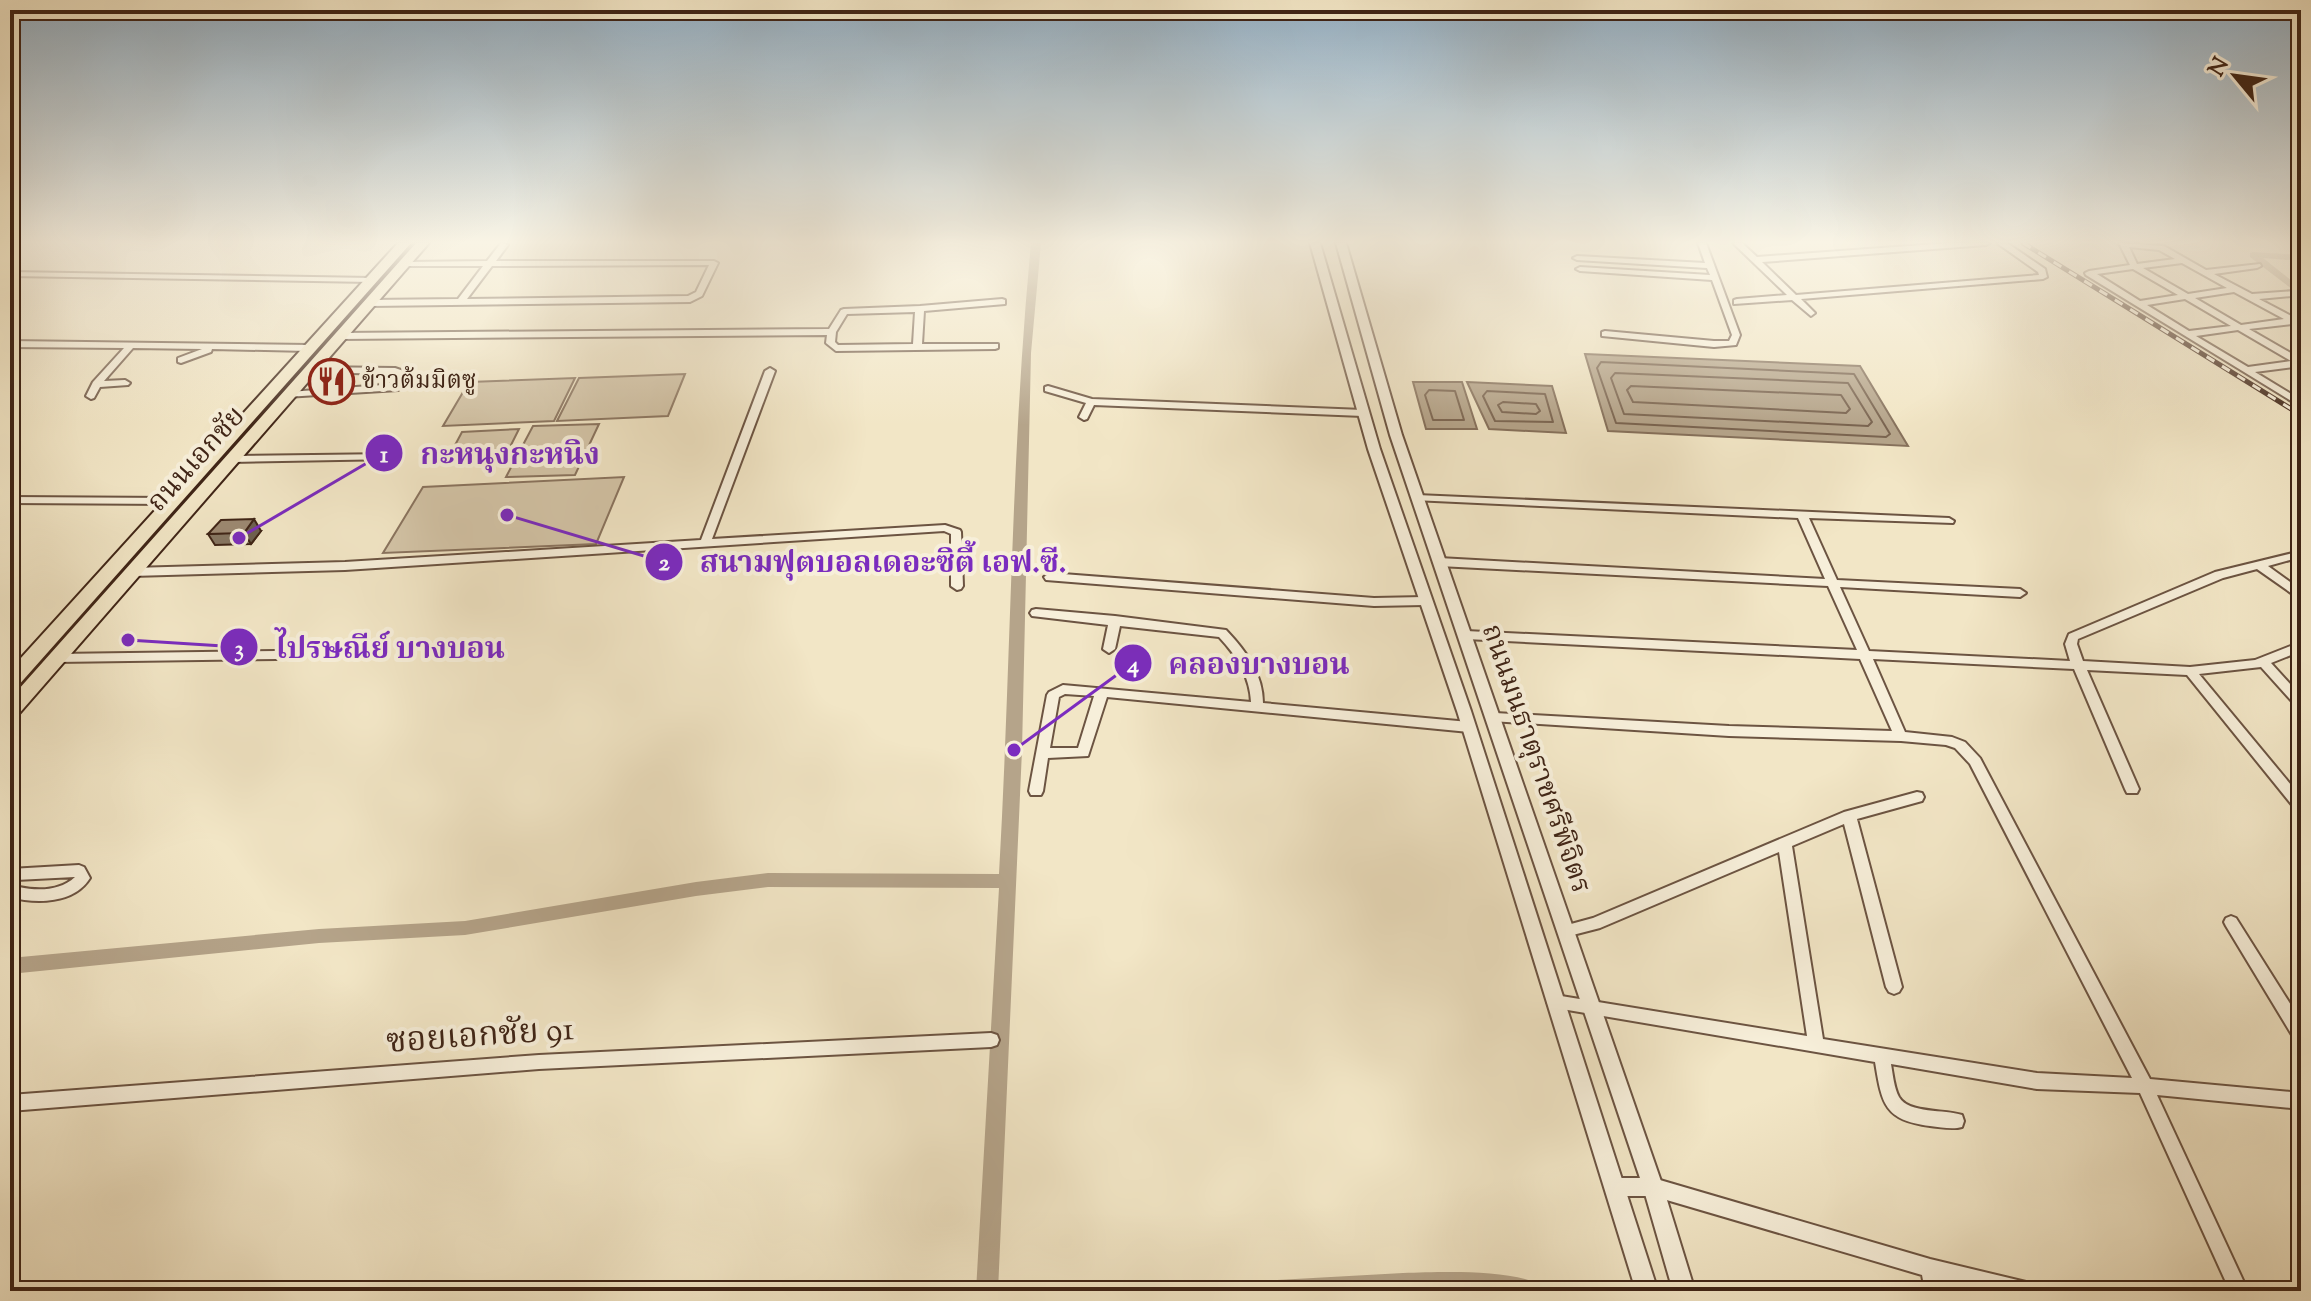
<svg xmlns="http://www.w3.org/2000/svg" width="2311" height="1301" font-family="'Sorts Mill Goudy','Noto Serif Thai',serif">
	<style>
		.green { fill: #d4c5a8; stroke: #8a745f; stroke-width: 2 }
		.water { fill: #b5a48a; stroke: #86715c; stroke-width: 2 }
		.lines { fill: none; stroke-linecap: round; stroke-linejoin: round }
		.shore { stroke: #7a6450; stroke-width: 2 }
		.canal { fill: #b5a48a; fill-rule: evenodd }
		.minor-casing { stroke: #6c5442; stroke-width: 4 }
		.tertiary-casing { stroke: #6c5442; stroke-width: 4 }
		.primary-casing { stroke: #3f2416; stroke-width: 4 }
		.minor { fill: #f7efda; fill-rule: evenodd }
		.tertiary { fill: #f7efda; fill-rule: evenodd }
		.primary { fill: #f2e6c6; fill-rule: evenodd }
		.rail-casing { stroke: #3f2416; stroke-width: 5 }
		.rail { stroke: #f7efda; stroke-width: 3; stroke-dasharray: 9; stroke-linecap: butt }
		.wall { fill: #867662; stroke: #3f2416; stroke-width: 2 }
		.shaded-wall { fill: #6d6050; stroke: #3f2416; stroke-width: 2 }
		.building { fill: #9c8972; stroke: #3f2416; stroke-width: 2 }
		.labels { text-anchor: middle; dominant-baseline: central; stroke-width: 8; stroke-linejoin: round; paint-order: stroke }
		.far-poi-label { font-size: 24px; fill: #3f2416; stroke: #f7efda; text-anchor: start }
		.street-label { font-size: 28px; fill: #3f2416; stroke: #f7efda }
		.near-street-label { font-size: 34px; fill: #3f2416; stroke: #f7efda }
		.leader { fill: none; stroke: #7b2cbf; stroke-width: 3 }
		.callout-dot { fill: #7b2cbf; stroke: #f7efda; stroke-width: 3 }
		.mark-label { font-size: 24px; text-anchor: middle; font-weight: bold; fill: #fff }
		.callout-label { font-size: 30px; text-anchor: middle; font-weight: bold; fill: #7b2cbf; stroke: #f7efda; stroke-width: 8; stroke-linejoin: round; paint-order: stroke }
	</style>
	<rect width="100%" height="100%" fill="#f2e6c6"/>
	<filter id="stains"><feTurbulence type="fractalNoise" baseFrequency=".0025" numOctaves="4"/><feColorMatrix values="0 0 0 0 .2 0 0 0 0 .09 0 0 0 0 .02 0 0 0 .5 -.17"/></filter>
	<radialGradient id="worn" r=".72"><stop offset=".6" stop-color="#630" stop-opacity="0"/><stop offset="1" stop-color="#630" stop-opacity=".3"/></radialGradient>
	<path class="green" d="M685 374 668 416 557 421 579 378Z
		M575 378 554 421 443 426 469 382Z
		M599 424 575 475 506 477 533 426Z
		M519 429 503 461 445 464 462 432Z
		M624 477 596 544 383 553 423 487Z"/>
	<path class="water" d="M1585 354 1860 366 1908 446 1608 431Z
		M1413 382H1462L1477 429H1426Z
		M1467 382 1552 386 1566 433 1489 429Z"/>
	<g class="lines">
		<path class="shore" d="M1601 362 1854 374 1890 434 1886 437 1616 423 1597 368Z
			M1615 373 1848 383 1872 422 1868 426 1624 414 1611 378Z
			M1631 386 1841 395 1850 409 1846 413 1633 402 1627 390Z
			M1429 390 1455 391 1464 420H1433L1425 395Z
			M1487 391 1545 394 1553 422 1495 421 1483 396Z
			M1503 402 1536 404 1540 411 1536 414 1502 412 1498 405Z"/>
		<path class="canal" d="M1031 243H1041L1031 353 1022 750 998 1291H976L999 888 768 887 696 896 465 935 319 943 10 974V958L319 929 465 921 696 882 768 873 999 874C1011 664 1011 453 1031 243Z
			M2290 243H2301V250Z
			M2253 252 2301 255V261L2263 258 2301 288V296L2250 257V253Z
			M1403 1273C1441 1272 1502 1269 1537 1283L1540 1291H1266L1269 1283 1277 1280Z"/>
		<defs>
			<path id="minor" d="M501 243 508 245 496 261H714L718 263 702 296 690 302 370 306 366 303 370 300 458 299 483 266H405L401 264 405 262 487 261ZM709 265 696 292 688 296 467 299 492 266Z
				M1698 243H1706L1740 335 1736 345 1714 347 1602 336V332L1605 331 1714 341H1729L1732 335 1712 280 1580 271 1576 269 1580 267 1710 275 1707 268 1577 260 1573 258 1577 256 1705 263Z
				M1733 243H1742L1757 257 1950 243H1990L1986 245 1762 262 1796 295 2039 275 2038 272 1997 243H2007L2045 269 2047 277 2043 279 1801 299 1815 313 1811 316 1792 300 1734 304V300L1737 299 1787 295Z
				M2119 243 2164 246 2206 270 2260 264 2261 266 2257 268 2214 274 2252 294 2295 291V295L2292 296 2259 299 2301 321V328L2292 324 2249 329 2301 359V366L2255 372 2301 400V407L2086 275 2085 273 2089 271 2130 265ZM2129 247 2159 250 2175 259 2137 264ZM2182 263 2227 288 2188 294 2143 268ZM2133 269 2178 295 2140 301 2097 274ZM2234 292 2284 319 2241 325 2195 298ZM2185 299 2231 326 2189 331 2147 305ZM2238 330 2291 361 2248 367 2196 336Z
				M10 272 372 278 376 280 372 282 10 276Z
				M1002 299 1005 300V304L924 311 922 344H998V348L995 349 836 351 826 343 827 335 340 339 336 336 340 333 829 329 841 310 844 309 920 306ZM915 312 913 344 838 345 835 342 836 332 847 314Z
				M10 341 309 345 313 348 309 351 212 349 211 352 181 363 178 362V358L202 349 133 348 104 381 125 380 130 383 128 385 100 387 94 398 91 399 86 396 93 382 124 348 10 347Z
				M309 367 395 368 418 376 414 382 398 390 286 397V393L289 392 396 384 408 377 395 374 306 372 304 370Z
				M770 368 775 371 712 539 945 525 960 530 961 532 963 586 961 589 957 590 951 586V534L944 531 345 570 132 576 126 572 132 568 345 562 701 540 765 371Z
				M1048 386 1092 399 1363 410 1368 413 1363 416 1094 405 1087 419 1084 420 1079 417 1086 403 1045 391V387Z
				M392 454 397 457 396 459 232 462 227 459 232 456Z
				M1417 495 1949 518 1954 521 1953 523 1809 518 1837 580 2020 589 2026 593 2020 597 1840 587 1869 651 2070 661 2065 644 2069 634 2215 572 2301 551V557L2268 566 2301 590V600L2257 569 2223 578 2078 639 2077 644 2083 661 2190 667 2255 660 2301 642V651L2271 663 2301 696V708L2297 707 2261 667 2199 674 2301 797V811L2296 810 2187 675 2087 670 2139 789 2137 793H2127L2125 789 2074 669 1873 659 1905 732 1952 737 1965 742 1980 758 2150 1079 2301 1093V1109L2157 1095 2248 1291H2230L2140 1093 2037 1089 1891 1064C1893 1075 1894 1088 1899 1097 1909 1114 1945 1109 1962 1115L1964 1121 1962 1127C1952 1130 1941 1127 1930 1126 1884 1120 1882 1104 1875 1062L1550 1007 1547 1002 1550 997 1555 995 1807 1036 1779 852 1600 928 1565 937 1560 935 1558 931 1560 927 1593 918 1844 812 1917 792 1922 793 1924 797 1922 801 1857 819 1902 987 1899 992 1894 994 1889 992 1886 987 1844 824 1792 846 1823 1039 2037 1073 2132 1078 1970 764 1955 748 1946 745 1901 741 1729 736 1491 721 1489 718 1491 715 1495 713 1729 726 1892 731 1860 659 1466 639 1460 635 1466 631 1857 650 1828 586 1439 566 1433 562 1439 558 1825 579 1798 518 1413 500 1412 498 1413 496Z
				M10 497 172 498 177 501 172 504 10 503Z
				M1050 573 1374 598 1424 597 1430 601 1424 605 1374 606 1046 580 1044 577Z
				M1036 609 1115 616 1226 630C1246 651 1263 674 1263 703L1469 722 1474 724 1475 727 1474 730 1469 732 1107 697 1088 756 1048 758 1043 791 1041 795H1031L1029 791 1047 695 1049 692 1063 685 1251 702C1250 676 1236 655 1219 637L1120 626 1115 649 1109 653 1103 649 1108 625 1032 616 1030 613 1032 610ZM1065 694 1094 696 1078 748H1050L1059 697Z
				M276 651 282 655 276 659 57 662 51 658 57 654Z
				M79 865 84 867 90 878C74 904 36 904 10 897V869ZM75 877C60 891 38 891 19 887L16 880Z
				M2231 916 2236 918 2301 1021V1042L2295 1040 2226 926 2224 922 2226 918Z
				M991 1033 997 1035 999 1040 997 1045 991 1047 539 1069 10 1111V1095L539 1055Z
				M1617 1178H1653L1930 1259 2026 1282 2033 1284 2035 1291H1988L1941 1280 1943 1291H1925L1922 1275 1653 1196H1617L1611 1193 1608 1187 1611 1181Z"/>
			<path id="tertiary" d="M1310 243H1320L1380 449 1471 711 1658 1291H1636L1457 711 1368 449Z
				M1336 243H1346L1402 435 1663 1187 1695 1291H1673L1643 1187 1390 435Z"/>
			<path id="primary" d="M398 243H411L17 687 10 688V670Z
				M416 243H429L17 716 10 718V699Z"/>
		</defs>
		<use href="#minor" class="minor-casing"/>
		<use href="#tertiary" class="tertiary-casing"/>
		<use href="#primary" class="primary-casing"/>
		<use href="#minor" class="minor"/>
		<use href="#tertiary" class="tertiary"/>
		<use href="#primary" class="primary"/>
		<defs>
			<path id="rail" d="M2023 243 2301 415"/>
		</defs>
		<use href="#rail" class="rail-casing"/>
		<use href="#rail" class="rail"/>
	</g>
	<path class="wall" d="M261 531 251 544 215 545 208 534Z"/>
	<path class="shaded-wall" d="M254 519 261 531 251 544 244 533Z"/>
	<path class="building" d="M254 519 244 533 208 534 221 520Z"/>
	<linearGradient id="sky" x2="0" y2="1"><stop stop-color="#93aec2"/><stop offset="0.57" stop-color="#f9f4e5"/><stop offset="1" stop-color="#f9f4e5" stop-opacity="0"/></linearGradient>
	<rect width="2311" height="425" fill="url(#sky)"/>
	<defs>
		<symbol id="restaurant-ring" viewBox="-11 -11 22 22"><circle r="9.5" fill="#f7efda" stroke="#8f2418" stroke-width="1.5"/><path d="M-5-6h1v4h1v-4h1v4h1v-4h1v5L-1.5 .5V6h-2V.5L-5-1ZM5-6V6H3V1.5H1.5Q1.5-4 5-6Z" fill="#8f2418"/></symbol>
	</defs>
	<g fill-rule="evenodd">
		<use href="#restaurant-ring" x="306" y="356" width="51" height="51"/>
	</g>
	<g class="labels">
		<g class="far-poi-label">
			<text x="362" y="382">ข้าวต้มมิตซู</text>
		</g>
		<g class="street-label">
			<text transform="translate(197 460) rotate(-48)">ถนนเอกชัย</text>
			<text transform="translate(1535 759) rotate(71)">ถนนมนธาตุราชศรีพิจิตร</text>
		</g>
		<g class="near-street-label">
			<text transform="translate(480 1037) rotate(-4)">ซอยเอกชัย 91</text>
		</g>
	</g>
	<path class="leader" d="M239 538L384 453M507 515L664 562M128 640L239 647M1014 750L1133 663"/>
	<g class="callout-dot">
		<circle cx="239" cy="538" r="8"/>
		<circle cx="507" cy="515" r="8"/>
		<circle cx="128" cy="640" r="8"/>
		<circle cx="1014" cy="750" r="8"/>
		<circle cx="384" cy="453" r="20"/>
		<circle cx="664" cy="562" r="20"/>
		<circle cx="239" cy="647" r="20"/>
		<circle cx="1133" cy="663" r="20"/>
	</g>
	<g class="mark-label">
		<text x="384" y="462">1</text>
		<text x="664" y="570">2</text>
		<text x="239" y="656">3</text>
		<text x="1133" y="672">4</text>
	</g>
	<g class="callout-label">
		<text x="510" y="464">กะหนุงกะหนิง</text>
		<text x="883" y="572">สนามฟุตบอลเดอะซิตี้ เอฟ.ซี.</text>
		<text x="390" y="658">ไปรษณีย์ บางบอน</text>
		<text x="1259" y="674">คลองบางบอน</text>
	</g>
	<rect width="2311" height="1301" fill="none" stroke="#f2e6c6" stroke-width="40"/>
	<rect x="12" y="12" width="2287" height="1277" fill="none" stroke="#3f2416" stroke-width="4"/>
	<rect x="20" y="20" width="2271" height="1261" fill="none" stroke="#3f2416" stroke-width="2"/>
	<g transform="translate(2235 76) rotate(299)" stroke="#f7efda" stroke-width="6" paint-order="stroke">
	<path d="M0-6L14 30L0 20L-14 30Z" fill="#3f2416"/>
	<text y="-12" font-size="22" font-weight="bold" text-anchor="middle" fill="#3f2416">N</text>
	</g>
	<rect width="100%" height="100%" filter="url(#stains)"/>
	<rect width="100%" height="100%" fill="url(#worn)"/>
</svg>
